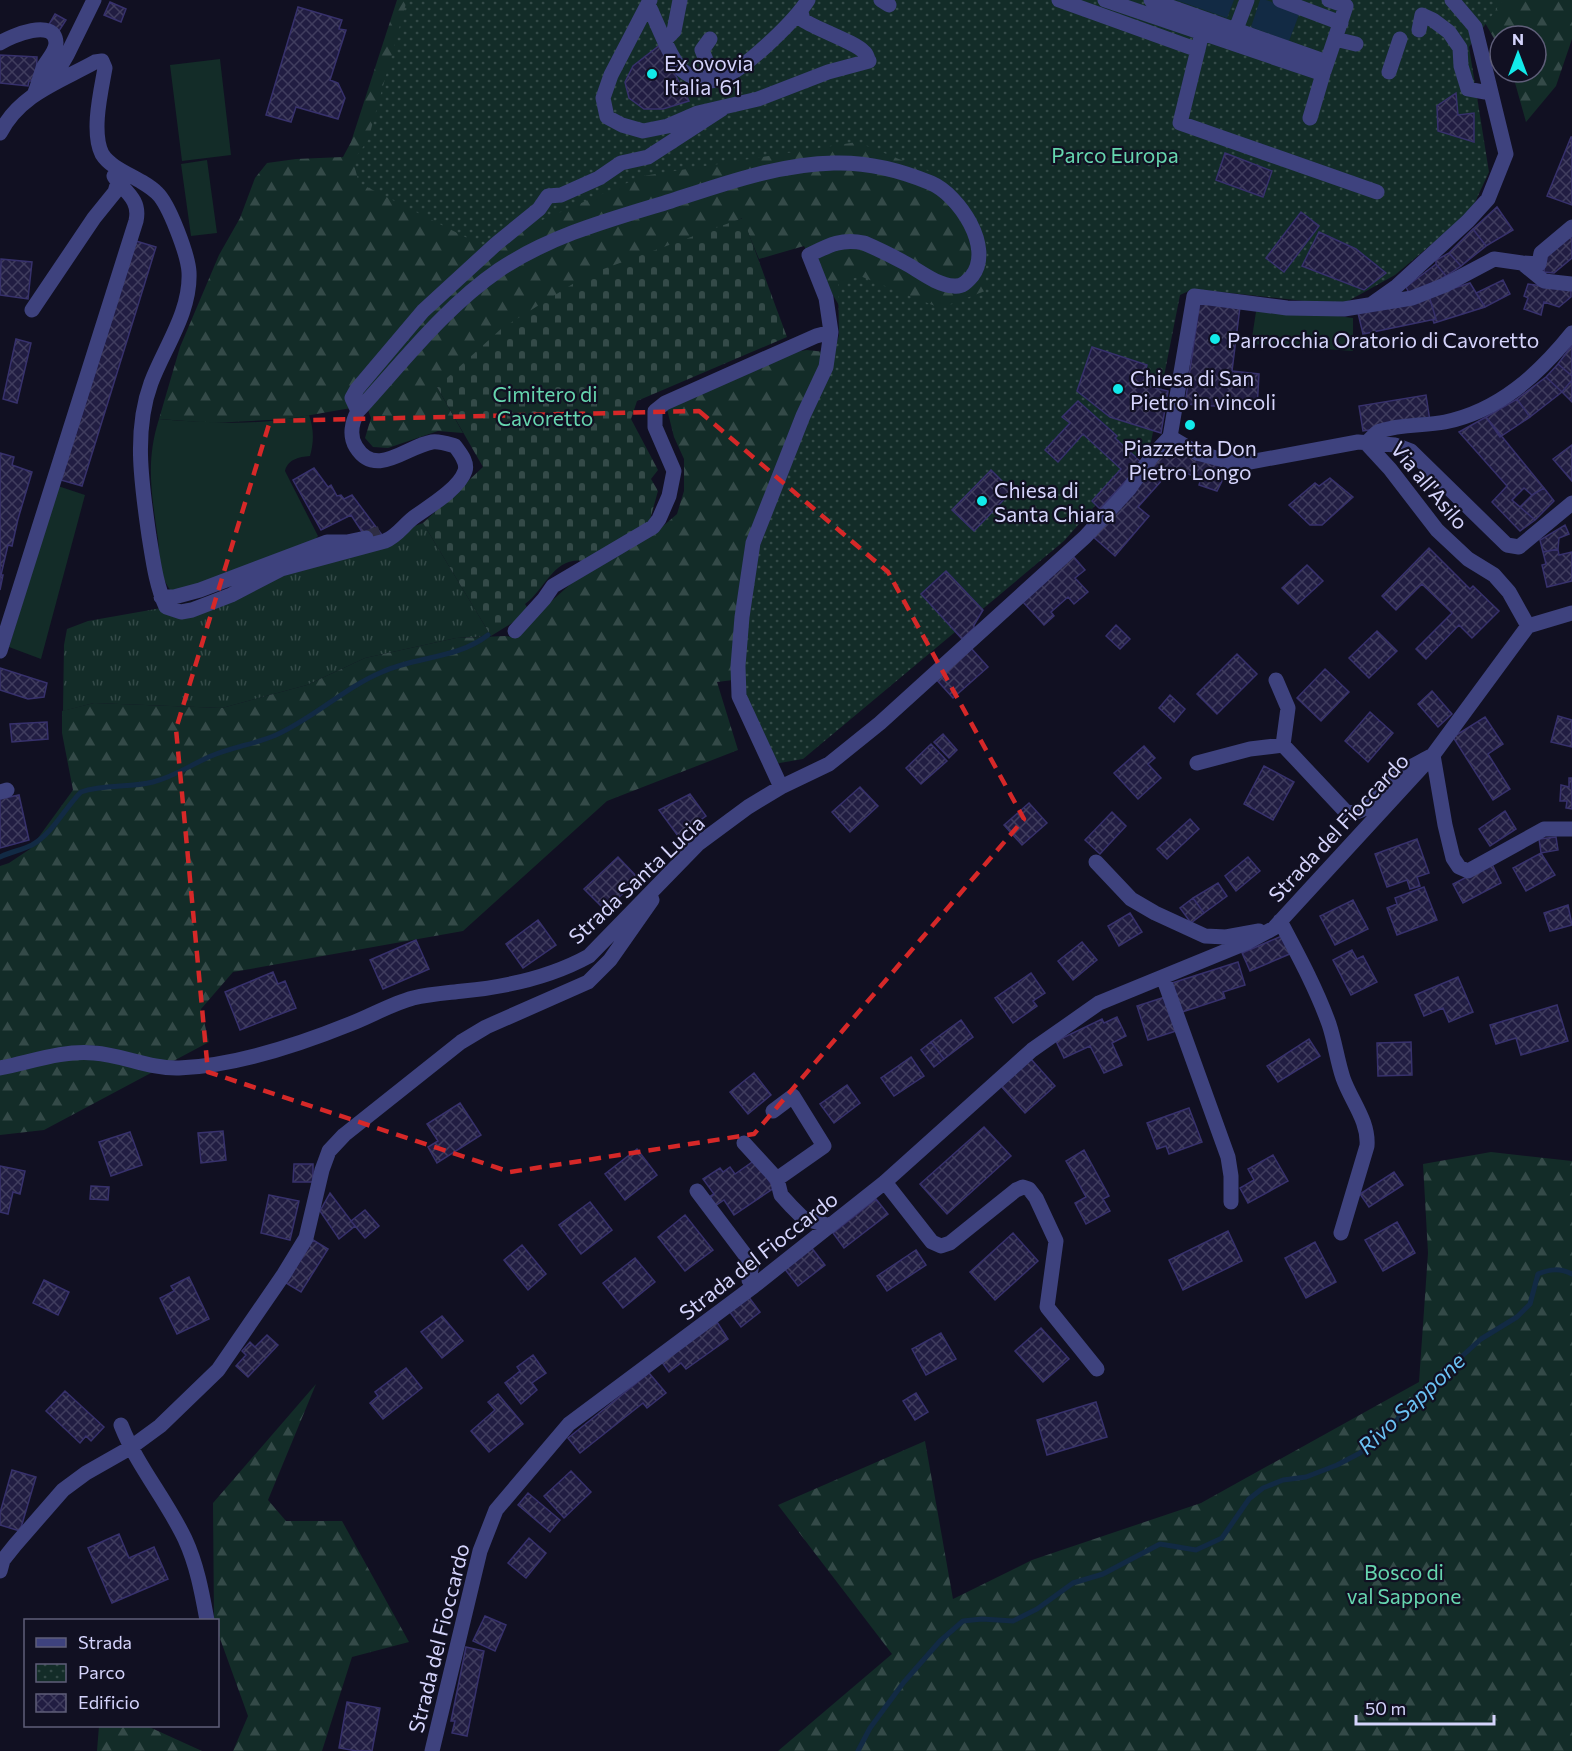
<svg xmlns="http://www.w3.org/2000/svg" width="1572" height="1751" font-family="Commissioner,sans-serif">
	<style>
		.grass { fill: url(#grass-tufts) }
		.forest { fill: url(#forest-firs) }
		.cemetery { fill: url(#cemetery-stones) }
		.park { fill: url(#park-dots) }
		.garden { fill: #132c28 }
		.water { fill: #122a44 }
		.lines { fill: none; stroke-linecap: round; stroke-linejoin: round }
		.stream { stroke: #122a44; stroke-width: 5 }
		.building { fill: url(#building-cross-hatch); stroke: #37316c; stroke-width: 1.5 }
		.minor-tunnel { stroke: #2e2d43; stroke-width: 15; stroke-dasharray: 15 8; stroke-linecap: butt }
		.minor { stroke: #3e427e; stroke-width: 15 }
		.marked { fill: none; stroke: #d62828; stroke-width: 4.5; stroke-dasharray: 12 8; stroke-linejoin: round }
		.poi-dot { fill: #12eaea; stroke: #111022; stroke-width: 2 }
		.labels { text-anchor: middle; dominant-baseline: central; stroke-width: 4.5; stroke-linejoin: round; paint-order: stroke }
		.poi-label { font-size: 21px; fill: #d5d4fc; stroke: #111022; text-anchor: start }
		.park-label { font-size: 21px; fill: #66d6af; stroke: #111022 }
		.street-label { font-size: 21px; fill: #d5d4fc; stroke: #111022 }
		.water-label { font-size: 22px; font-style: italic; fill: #6bc2f4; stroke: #111022 }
	</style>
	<defs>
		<pattern id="grass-tufts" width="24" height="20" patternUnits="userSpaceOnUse" patternTransform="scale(1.5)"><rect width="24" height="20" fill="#132c28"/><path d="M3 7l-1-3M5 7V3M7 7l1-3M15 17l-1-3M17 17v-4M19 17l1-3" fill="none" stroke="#344a48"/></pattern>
		<pattern id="forest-firs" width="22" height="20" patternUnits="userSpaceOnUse" patternTransform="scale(1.5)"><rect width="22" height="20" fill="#132c28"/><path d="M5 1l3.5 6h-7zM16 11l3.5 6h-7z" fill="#344a48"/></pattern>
		<pattern id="cemetery-stones" width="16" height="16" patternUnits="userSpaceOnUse" patternTransform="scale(1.5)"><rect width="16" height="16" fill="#132c28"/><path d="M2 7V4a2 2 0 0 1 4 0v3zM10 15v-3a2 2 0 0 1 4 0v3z" fill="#344a48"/></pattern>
		<pattern id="park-dots" width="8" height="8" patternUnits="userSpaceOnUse" patternTransform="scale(1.5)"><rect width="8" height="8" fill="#132c28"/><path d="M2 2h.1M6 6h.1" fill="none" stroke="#344a48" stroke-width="1.8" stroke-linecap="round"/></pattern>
		<pattern id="building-cross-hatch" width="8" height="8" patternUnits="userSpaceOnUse" patternTransform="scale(1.5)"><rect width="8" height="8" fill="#211d42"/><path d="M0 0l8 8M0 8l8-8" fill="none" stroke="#403d5e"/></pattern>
	</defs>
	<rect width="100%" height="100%" fill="#111022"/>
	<path class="grass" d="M423 523 491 636 456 638 365 658 307 685 222 708 94 703 63 711 64 645 67 629 88 621 184 604 222 594Z"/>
	<path class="forest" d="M397 0H629L716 92 1107 179 765 676 717 682 738 750 607 801 463 931 233 972 201 1009 209 1042 44 1130 0 1135V866L9 863 30 849 73 790 62 733V711L94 703 222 708 307 685 365 658 456 638 505 636 511 637 574 581 662 527 677 514 684 491V459L674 437 667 409 787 353 807 350 843 354 850 324 804 246 759 259 742 218 437 387 463 433 438 431 388 448 373 447 365 438 371 418 368 410 351 408 288 419 212 423 159 419 180 347 219 255 240 218 255 178 267 163 296 159 343 157 351 142Z
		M1472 0H1572V39L1556 86 1526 122 1512 72H1536V36H1500V49Z
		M1491 1152 1572 1161V1751H778L892 1654 778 1505 925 1441 953 1599 1032 1560 1201 1503 1419 1382 1428 1253 1423 1164Z
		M316 1384 268 1500 286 1521H342L409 1642 352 1657 322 1751H233L248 1716 218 1633V1620H214L213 1503Z
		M99 1726H147L202 1751H97Z"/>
	<path class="cemetery" d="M743 218 787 337 637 401 631 419 658 470 651 479 658 491 649 523 585 561C553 556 546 589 525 604L530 612 491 636 423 523 483 467 437 387 501 329 587 275Z"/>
	<path class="park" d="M407 0H1503L1469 47 1489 172 1471 211 1395 275 1341 305 1193 289 1180 295 1151 442 1064 541 803 759 768 765 737 682 749 556 825 383 839 335 838 284 860 276 940 308 985 291 987 244 948 179 857 142 643 176 483 246 359 183 353 161 368 140Z"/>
	<path class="garden" d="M220 59 231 155 182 161 170 65Z
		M207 160 217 233 191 236 181 164Z
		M1257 305 1353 318V351L1251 344Z
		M309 415C314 429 314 442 310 456 299 457 288 459 285 471L318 536 313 542 264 563 172 592C159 577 160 558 158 539 152 496 145 463 159 419 209 423 261 426 309 415Z
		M58 486 85 495 41 659 9 647Z"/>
	<path class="water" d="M1176 0H1234L1227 18Z
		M1260 0H1266L1300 12 1289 41 1251 27Z"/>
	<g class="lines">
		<path class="stream" d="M0 857C10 852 22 850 32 845 54 832 64 809 81 792 104 784 130 788 153 782 174 777 192 764 211 756 233 747 255 744 276 735 314 718 344 688 382 672 417 656 457 659 488 635
			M858 1751 870 1728 904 1682 940 1641 963 1621 982 1619 1013 1621 1037 1609 1073 1583 1103 1574 1160 1544 1196 1550 1222 1538 1249 1499 1263 1488 1283 1480 1306 1477 1337 1465 1360 1453 1384 1433 1439 1377 1481 1339 1517 1317 1530 1304 1538 1274C1550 1269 1560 1268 1572 1274"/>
	</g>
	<path class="building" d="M110 2 126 9 121 22 104 15Z
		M298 7 342 20 339 29 346 30 330 80 338 83 345 98 338 119 296 107 291 122 266 115Z
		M55 14 66 20 57 34 47 28Z
		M660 45 689 101 663 109H644L629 98 625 82 633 66Z
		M0 55 37 57 36 81H29L28 86 0 83Z
		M1456 93 1458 115 1474 113V142L1438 131 1437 106Z
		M1571 137H1572V205L1547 196Z
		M1225 153 1272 171 1263 197 1216 180Z
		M1497 207 1513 230 1486 246 1473 229Z
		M1301 212 1319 226 1284 272 1266 258Z
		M1473 229 1486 246 1461 266 1449 253Z
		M1319 232 1356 249 1386 273 1364 290 1302 266Z
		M1572 233V258L1554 273 1544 272 1545 255Z
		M136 241 156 247 82 486 61 480Z
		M1449 253 1461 266 1446 276 1436 264V260Z
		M1 259 32 262 28 299 0 295Z
		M1436 264 1446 276 1411 297 1406 287Z
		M1503 280 1510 294 1485 307 1476 293Z
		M1470 283 1485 307 1434 323 1433 320 1436 319 1429 296Z
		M1528 284 1571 290V297L1559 307 1544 302 1541 315 1524 309 1528 298 1524 296Z
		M1429 296 1436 319 1363 334 1358 313Z
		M1200 301 1240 307 1232 371 1259 374 1257 409 1185 404Z
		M16 339 31 343 17 403 3 399Z
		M1572 345V376L1558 364Z
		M1092 347 1147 365 1144 376 1153 379 1151 387 1168 391 1161 433 1110 417 1077 391Z
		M1558 364 1572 376V380L1562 392 1546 377Z
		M1546 377 1562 392 1530 417 1517 399Z
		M1572 380V402L1562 392Z
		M1426 395 1430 421 1363 431 1359 406Z
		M1517 399 1530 417 1500 437 1486 417Z
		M1078 401 1117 436 1115 438 1142 463 1100 509 1092 501 1121 469 1083 434 1058 462 1045 450 1070 423 1062 417Z
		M1486 417 1544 488 1532 495 1524 488 1512 500 1535 520 1520 531 1492 502 1507 486 1459 432Z
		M1572 445V481L1553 459Z
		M1164 446 1230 465 1217 491 1199 485 1201 478 1172 469 1138 507 1149 516 1115 556 1091 535Z
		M0 453 14 457 12 465 32 472 18 519 12 546 8 545 1 575H3L0 590Z
		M314 468 328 487 331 485 337 496 341 495 344 499 352 495 385 539 366 538 351 515 321 530 293 480Z
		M991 470 1012 491 974 531 952 510Z
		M1330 478 1353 497 1322 525H1310L1289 505 1315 483 1319 486Z
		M1544 488 1554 501 1535 520 1520 507 1532 495Z
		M1565 525 1569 534 1559 538 1558 549 1543 552 1540 540Z
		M1429 548 1470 589 1473 586 1499 611 1472 638 1459 625 1426 659 1416 649 1452 613 1422 584 1396 610 1382 596Z
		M1558 549 1559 555 1572 552V581L1547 587 1542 565 1546 564 1543 552Z
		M1073 556 1085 570 1075 578 1088 592 1074 604 1068 597 1051 612 1054 616 1044 625 1023 602Z
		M1307 565 1323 581 1298 604 1282 588Z
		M946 571 983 610 974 625V628L962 639 921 594Z
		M1116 625 1130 639 1120 649 1106 636Z
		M1377 631 1397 651 1369 678 1349 658Z
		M970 647 988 667 953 698 935 678Z
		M1237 654 1257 674 1217 714 1197 694Z
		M0 668 47 683 44 697 28 699 0 690Z
		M1325 669 1349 692 1321 721 1297 698Z
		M1432 691 1452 714 1438 727 1418 704Z
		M1170 695 1185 709 1174 722 1159 708Z
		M1370 712 1393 733 1368 762 1345 741Z
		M1558 716 1572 720V747L1551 742Z
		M1485 717 1503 744 1488 754 1510 789 1493 800 1453 737Z
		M47 722 48 739 12 742 10 724Z
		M943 734 957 750 949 758 934 742Z
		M931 744 947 761 921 784 906 768Z
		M1144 746 1155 758 1148 764 1161 778 1138 799 1114 773Z
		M1264 766 1294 782 1273 820 1244 804Z
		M1569 778H1572V809L1566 808 1567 801H1560L1561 785 1569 787Z
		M860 787 878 806 850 832 832 812Z
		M690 794 706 816 678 836 659 810Z
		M19 795 29 840 0 848V799Z
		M1029 803 1047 823 1022 845 1004 825Z
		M1505 811 1516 829 1490 846 1479 829Z
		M1112 812 1126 826 1100 854 1085 840Z
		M1190 819 1199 829 1167 859 1157 849Z
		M1556 837 1558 850 1541 853 1539 839Z
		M1417 839 1429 873 1417 877 1420 886 1410 889 1407 880 1387 887 1375 854Z
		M1541 853 1555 875 1526 891 1513 868Z
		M618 857 639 879 605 910 584 889Z
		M1248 857 1260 871 1236 891 1225 876Z
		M1492 864 1501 883 1463 903 1453 884Z
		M1218 883 1227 896 1204 913 1193 898Z
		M1424 887 1437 920 1397 935 1387 908 1397 904 1395 898Z
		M1193 898 1204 913 1191 923 1180 908Z
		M1353 900 1368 929 1335 945 1320 916Z
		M1568 905 1572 925 1550 931 1544 913Z
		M1130 913 1142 932 1119 946 1108 926Z
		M538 920 556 945 523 968 506 944Z
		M1284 935 1292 953 1250 971 1242 953Z
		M416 940 429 969 383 989 370 960Z
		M1082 942 1097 960 1073 980 1058 961Z
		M1352 950 1357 959 1363 956 1377 982 1351 995 1333 960Z
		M1238 962 1245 985 1223 992 1225 998 1182 1012 1172 983Z
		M273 972 278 984 285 981 296 1008 240 1030 225 992Z
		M1031 973 1045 993 1033 1001 1037 1006 1013 1023 995 998Z
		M1458 977 1473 1012 1449 1022 1443 1008 1424 1016 1415 995Z
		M1165 997 1176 1031 1148 1040 1137 1006Z
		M1557 1005 1568 1041 1521 1055 1516 1038 1496 1044 1490 1025Z
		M1117 1017 1126 1036 1112 1043 1122 1065 1104 1073 1090 1046 1064 1058 1056 1041 1102 1019 1104 1023Z
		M961 1020 973 1037 944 1059 931 1042Z
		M1309 1039 1320 1056 1278 1082 1267 1066Z
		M931 1042 944 1059 934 1067 921 1050Z
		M1411 1042 1412 1075 1378 1076 1377 1043Z
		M911 1057 924 1076 894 1096 881 1078Z
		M1031 1059 1055 1086 1025 1113 1001 1086Z
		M754 1073 771 1095 748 1114 730 1092Z
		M847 1085 860 1103 834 1123 820 1104Z
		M460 1103 481 1135 437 1163 428 1147 438 1141 427 1124Z
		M1189 1108 1202 1142 1169 1154 1166 1146 1157 1149 1147 1123Z
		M984 1127 1011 1156 947 1214 920 1184Z
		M223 1131 226 1160 201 1163 198 1133Z
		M130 1132 142 1165 111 1176 99 1142Z
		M637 1149 657 1175 625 1200 605 1174Z
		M1084 1150 1109 1196 1103 1199 1110 1211 1086 1224 1075 1203 1086 1197 1066 1161Z
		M1273 1155 1288 1181 1248 1203 1240 1188 1254 1180 1248 1169Z
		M755 1160 774 1188 734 1215 724 1200 715 1206 709 1197 714 1194 703 1179 720 1168 723 1172 730 1167 735 1174Z
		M294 1164H313V1182H293Z
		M0 1166 25 1171 20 1194 13 1192 8 1214 0 1212Z
		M1394 1172 1403 1185 1369 1207 1360 1194Z
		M91 1186 109 1187 108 1200 90 1199Z
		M330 1193 355 1226 339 1239 320 1211Z
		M269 1195 299 1201 290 1240 261 1233Z
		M876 1199 888 1214 844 1248 833 1233Z
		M590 1202 612 1230 581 1254 559 1225Z
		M365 1210 379 1226 365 1238 351 1221Z
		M685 1215 713 1250 685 1271 658 1237Z
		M1397 1222 1415 1253 1383 1271 1365 1240Z
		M1228 1231 1242 1261 1183 1290 1169 1260Z
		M1013 1233 1038 1261 995 1300 970 1272Z
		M313 1240 328 1249 301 1292 286 1283Z
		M1315 1242 1336 1282 1306 1298 1285 1258Z
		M522 1245 546 1274 528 1290 504 1260Z
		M811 1247 825 1265 798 1286 784 1268Z
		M916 1250 926 1265 887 1291 877 1276Z
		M635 1258 655 1282 623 1308 603 1283Z
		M189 1277 209 1319 177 1334 160 1298 174 1291 171 1286Z
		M44 1280 69 1292 58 1315 33 1303Z
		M748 1296 760 1312 741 1327 729 1311Z
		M442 1316 463 1341 442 1358 421 1332Z
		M717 1322 728 1339 686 1369 681 1363 669 1372 661 1361Z
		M1041 1328 1069 1359 1043 1382 1015 1351Z
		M941 1333 956 1359 926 1375 912 1349Z
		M267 1335 278 1345 248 1377 236 1366 246 1355 242 1351 250 1342 255 1347Z
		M533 1355 546 1373 532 1383 537 1390 521 1404 505 1383 520 1371 517 1367Z
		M406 1368 422 1388 383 1419 370 1403 378 1396 375 1392Z
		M649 1373 666 1393 647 1408 643 1403 580 1453 568 1438Z
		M65 1391 104 1427 91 1441 86 1436 80 1443 46 1411Z
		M916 1393 928 1412 915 1420 903 1401Z
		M498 1394 523 1424 489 1452 471 1431 495 1410 488 1402Z
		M1096 1402 1107 1437 1047 1455 1037 1420Z
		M12 1470 36 1477 20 1531 0 1525V1513Z
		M571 1471 591 1492 564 1518 544 1496Z
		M528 1493 560 1520 550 1532 518 1505Z
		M119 1534 129 1558 154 1547 168 1579 112 1603 88 1548Z
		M529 1538 546 1553 526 1578 508 1563Z
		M485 1616 506 1625 495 1651 473 1641Z
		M466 1647 484 1651 467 1736 452 1733 455 1721H451Z
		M347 1702 380 1708 372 1751H357L339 1748Z"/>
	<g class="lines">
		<path class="minor-tunnel" d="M366 538 381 533"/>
		<path class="minor" d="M650 0 611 75 603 98 607 117 622 125 643 131 668 126 698 113 758 99 828 72 869 61C867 58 867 54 864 52 855 42 818 30 803 20L801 12
			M881 0 889 5
			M1059 0 1198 50
			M1105 0 1323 74 1310 118
			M1151 0 1327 62
			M1280 0 1341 23
			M648 4C656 20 670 59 682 70 691 78 708 84 720 79 744 70 794 22 808 0
			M1419 30 1422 15 1433 20 1449 32 1460 48 1461 66 1468 89 1484 92
			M1202 33 1180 123 1377 192
			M1233 37 1247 0
			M710 39 702 50 714 80
			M1335 39 1356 44
			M665 40 674 31 680 0
			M0 43C11 36 55 17 56 43 56 52 47 60 43 68 40 77 38 86 34 95
			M1324 71 1346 6 1329 0
			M1389 72 1400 39
			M50 84 67 55 94 0
			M0 133C20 94 59 82 95 62L102 61 105 68C101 91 91 132 102 154 110 167 129 174 142 182 147 185 153 189 157 193 169 204 188 255 189 272 191 312 164 348 151 383 133 432 142 486 149 536 153 560 156 585 166 607L181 612 192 610 231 595 281 569 385 541C397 536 403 526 413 518 428 507 459 489 465 471 468 462 460 453 455 446 448 444 440 441 432 442 407 446 376 479 356 447 349 436 352 422 358 411 402 363 445 307 499 270 551 235 612 219 671 201 723 184 779 164 834 163 868 162 900 170 931 183 959 195 994 248 972 276 967 282 962 287 954 286 936 285 920 271 905 263 892 256 878 249 864 243 842 238 829 245 809 255L826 298 831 332 826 367 803 416 753 543 742 617 738 666 739 696 781 787
			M1522 263 1539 264 1541 253 1572 227
			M1373 303 1397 286 1468 221 1488 199 1506 154 1475 27 1452 0
			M32 310 94 218 115 192 118 182 114 176
			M358 411 352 398 357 389 423 311 496 244 539 209 548 196 561 195 599 178 621 163 648 157 722 109
			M1170 437 1194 296 1287 308 1344 309 1412 298 1445 285 1494 259 1522 263 1544 281 1572 284
			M1170 437 1197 453 1239 464 1358 442 1395 445 1411 451 1507 545 1519 547 1572 503
			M161 597H174L200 590 327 542H347L366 538
			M1528 626 1509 592 1494 575 1468 559 1437 530 1390 469 1366 443C1371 439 1375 433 1380 431 1401 424 1424 426 1445 422 1499 411 1539 374 1572 333
			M515 631 544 599 553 586 653 527 659 519 669 496 674 471 655 427V411L665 403 816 336 831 332
			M0 651 136 221C140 203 130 195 118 182
			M1276 680 1288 708 1283 745 1346 812C1367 817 1381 790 1395 777 1406 768 1421 762 1433 755L1445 825 1453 858 1459 867 1468 871 1544 829H1572
			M1197 763 1250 749 1283 745
			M0 792 7 790
			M1096 862 1131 899 1155 913 1205 936 1226 937 1259 931
			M1280 921C1298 955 1316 988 1329 1024 1335 1042 1337 1060 1343 1078 1351 1101 1369 1121 1367 1146L1341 1233
			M1163 977 1228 1157 1231 1176V1202
			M0 1068C31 1062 62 1050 94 1053 123 1055 150 1069 179 1068 235 1066 298 1045 350 1024 371 1016 391 1004 413 998 430 994 446 993 463 991 505 987 551 977 589 956L698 844 748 807 781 787 829 764 880 723 1085 537 1129 489 1152 456 1170 437
			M773 1111 793 1096 824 1146 777 1179
			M744 1143 777 1179 781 1195 791 1206 803 1218 830 1226
			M885 1182 932 1242 941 1246 950 1243 1016 1190 1023 1187 1029 1189 1036 1198 1056 1241 1047 1307 1097 1369
			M697 1191 752 1264 749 1280 754 1286
			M121 1425C137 1466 166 1499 185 1539 197 1565 202 1593 207 1620
			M0 1571 3 1560 15 1545 63 1490 86 1473 130 1448 160 1426 218 1370 284 1274 306 1238 322 1170 329 1151 344 1135 461 1042 486 1027 588 982 610 960 652 900
			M432 1751 480 1551 496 1510 569 1424 754 1286 885 1182 1032 1050 1099 1003 1248 942 1274 928 1433 755 1528 626 1572 613"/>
	</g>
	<path class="marked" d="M699 411 888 572 1024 819 754 1134 510 1172 208 1072 176 729 270 421Z"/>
	<g class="poi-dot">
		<circle cx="652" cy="74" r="6"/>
		<circle cx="1215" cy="339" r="6"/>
		<circle cx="1118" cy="389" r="6"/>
		<circle cx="1190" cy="425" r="6"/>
		<circle cx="982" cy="501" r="6"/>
	</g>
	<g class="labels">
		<g class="poi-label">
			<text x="664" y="62">Ex ovovia<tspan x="664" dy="24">Italia '61</tspan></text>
			<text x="1227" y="339">Parrocchia Oratorio di Cavoretto</text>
			<text x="1130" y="377">Chiesa di San<tspan x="1130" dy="24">Pietro in vincoli</tspan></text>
			<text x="1190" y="447" text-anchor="middle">Piazzetta Don<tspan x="1190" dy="24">Pietro Longo</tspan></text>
			<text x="994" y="489">Chiesa di<tspan x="994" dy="24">Santa Chiara</tspan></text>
		</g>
		<g class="park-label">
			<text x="1115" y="154">Parco Europa</text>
			<text x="545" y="393">Cimitero di<tspan x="545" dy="24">Cavoretto</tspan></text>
			<text x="1404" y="1571">Bosco di<tspan x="1404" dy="24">val Sappone</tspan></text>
		</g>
		<g class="street-label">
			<text transform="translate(1430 485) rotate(50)">Via all'Asilo</text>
			<text transform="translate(1338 827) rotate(-47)">Strada del Fioccardo</text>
			<text transform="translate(636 879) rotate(-43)">Strada Santa Lucia</text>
			<text transform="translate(758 1255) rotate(-38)">Strada del Fioccardo</text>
			<text transform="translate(438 1638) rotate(-76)">Strada del Fioccardo</text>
		</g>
		<g class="water-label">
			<text transform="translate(1411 1403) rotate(-43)">Rivo Sappone</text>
		</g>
	</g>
	<rect x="24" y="1619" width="195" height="108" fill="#111022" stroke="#5f5e79" stroke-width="1.5"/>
	<rect x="36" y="1638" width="30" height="9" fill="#3e427e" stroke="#5f5e79" stroke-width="1.5"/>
	<text x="78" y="1649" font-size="18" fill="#d5d4fc">Strada</text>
	<rect x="36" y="1664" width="30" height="18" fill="url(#park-dots)" stroke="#5f5e79" stroke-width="1.5"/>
	<text x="78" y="1679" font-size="18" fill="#d5d4fc">Parco</text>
	<rect x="36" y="1694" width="30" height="18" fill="url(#building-cross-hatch)" stroke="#5f5e79" stroke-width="1.5"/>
	<text x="78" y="1709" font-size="18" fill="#d5d4fc">Edificio</text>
	<g transform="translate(1518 54)"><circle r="28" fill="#111022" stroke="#5f5e79" stroke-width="1.5"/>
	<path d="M0-4.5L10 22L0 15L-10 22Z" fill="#12eaea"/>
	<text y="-9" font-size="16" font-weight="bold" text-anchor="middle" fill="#d5d4fc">N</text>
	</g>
	<path d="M1356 1715v9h138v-9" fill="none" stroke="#d5d4fc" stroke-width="3"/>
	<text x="1365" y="1715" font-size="18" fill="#d5d4fc" stroke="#111022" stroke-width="4.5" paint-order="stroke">50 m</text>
</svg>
